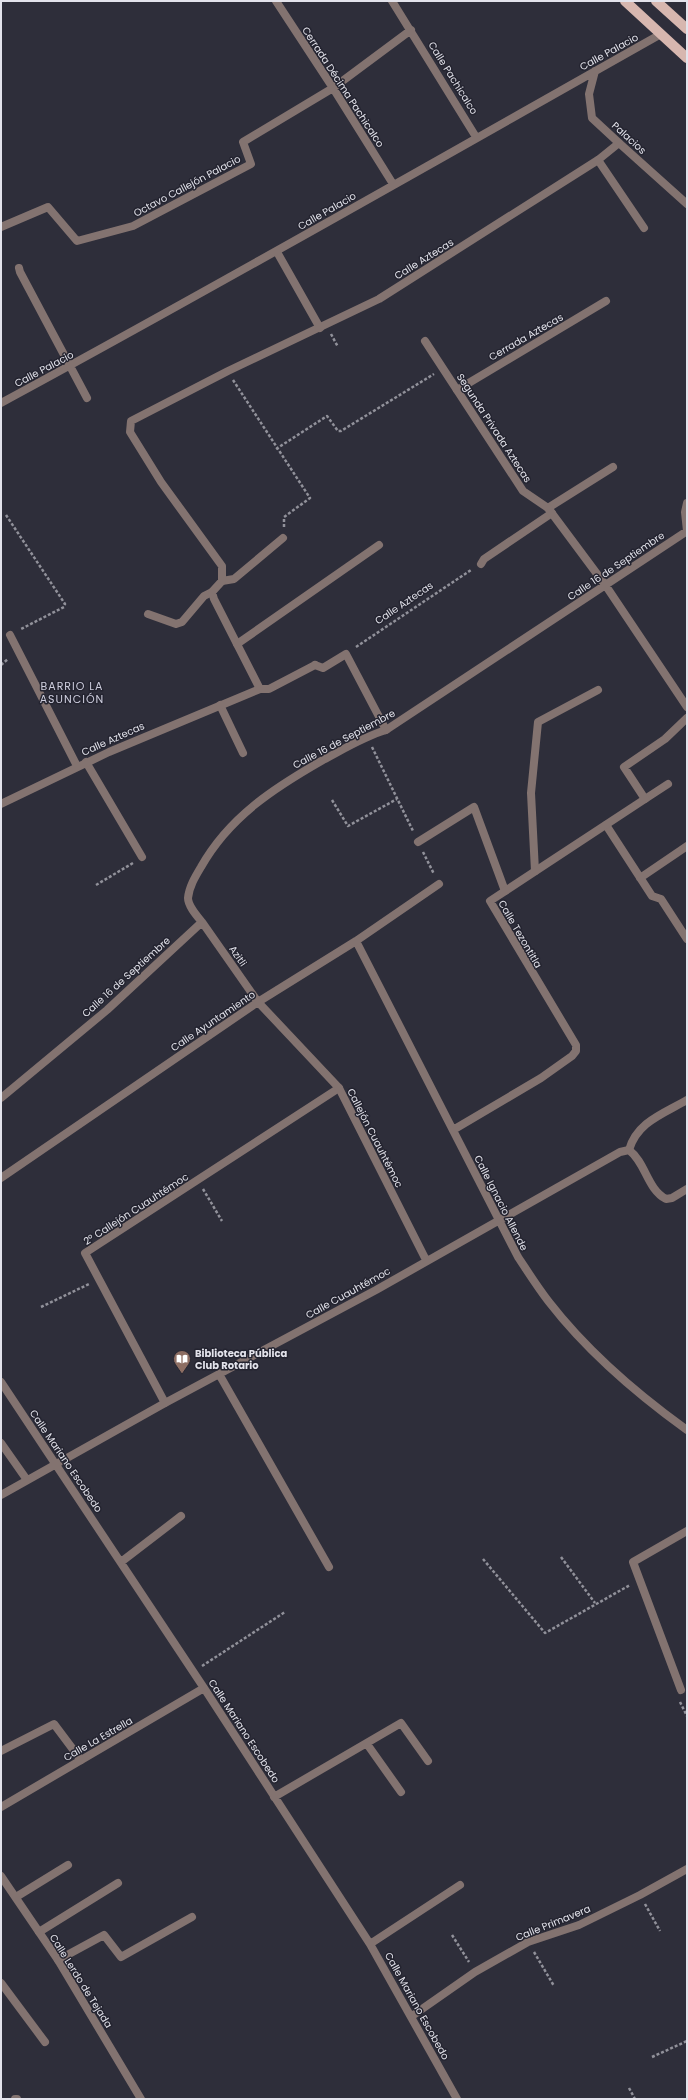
<svg xmlns="http://www.w3.org/2000/svg" width="688" height="2100" font-family="Poppins,sans-serif">
	<style>
		.lines { fill: none; stroke-linecap: round; stroke-linejoin: round }
		.path { stroke: #91919a; stroke-width: 2.5; stroke-dasharray: 3 2; stroke-linecap: butt }
		.lane { stroke: #837370; stroke-width: 8 }
		.street { stroke: #837370; stroke-width: 8 }
		.primary { stroke: #d7b7af; stroke-width: 10 }
		.labels { text-anchor: middle; dominant-baseline: central; stroke-width: 3; stroke-linejoin: round; paint-order: stroke }
		.street-label { font-size: 10px; fill: #e3e3eb; stroke: #242430 }
		.poi-label { font-size: 10px; font-weight: bold; fill: #e3e3eb; stroke: #242430; text-anchor: start }
		.neighbourhood-label { font-size: 11px; letter-spacing: 1px; fill: #cdcddd; stroke: #242430 }
	</style>
	<rect width="100%" height="100%" fill="#2e2e3a"/>
	<g class="lines">
		<path class="path" d="M331 334 338 347
			M233 380 310 498 284 517V527
			M276 449 327 416 338 431H341L434 374
			M6 515 65 604 64 607 21 629
			M356 647 471 570
			M1 665 8 659
			M372 747 413 831
			M332 800 348 826 397 799
			M423 852 434 874
			M96 885 133 863
			M203 1189 222 1221
			M41 1307 89 1284
			M561 1557 595 1603
			M483 1559 545 1633 630 1585
			M202 1666 285 1612
			M680 1702 687 1716
			M645 1904 660 1931
			M452 1935 469 1962
			M534 1952 554 1986
			M652 2057 687 2041
			M629 2088 635 2099"/>
		<path class="lane" d="M619 143 687 204
			M598 160 644 228
			M277 252 320 328
			M457 390 606 301
			M548 508 613 467
			M481 564 484 559 552 513
			M222 581 234 579 283 538
			M148 614 176 624 182 622 204 596 212 592
			M10 635 77 766
			M237 644 379 545
			M315 665 323 668 346 654 386 730
			M220 705 243 753
			M86 762 142 857
			M645 799 668 784
			M606 825 652 896 661 899 687 939
			M418 842 474 807 505 891
			M535 871 531 793 538 722 598 690
			M640 878 687 846
			M629 1150C637 1122 663 1114 687 1100
			M165 1403 85 1253 339 1088
			M681 1690 633 1562 687 1531
			M1 1751 54 1724 81 1760
			M16 1897 68 1865
			M39 1932 118 1883
			M58 1960 104 1935 121 1957 192 1917"/>
		<path class="street" d="M276 1 333 88 393 184
			M392 1 476 137
			M1 227 48 207 77 241 133 226 251 164 243 142 333 88 411 30
			M19 268 20 272 87 398
			M425 341 523 491 548 508 606 586 687 707
			M1 403C223 283 441 158 661 34
			M687 503 685 512 687 531
			M260 689 214 599 212 592 222 581V566L161 482 130 432 131 421 228 371 379 299 598 160 619 143 592 118 589 94 595 71
			M1 804 109 752 260 689H269L315 665
			M202 922 258 1002 339 1088 426 1260
			M356 941 518 1257C528 1272 538 1288 549 1302 587 1351 637 1394 687 1430
			M1 1098 107 1010 202 922C197 916 188 906 188 898 189 887 195 877 201 867 229 817 274 788 323 760 344 749 363 737 386 730L687 531
			M453 1130 541 1078 572 1056 576 1051V1045L490 901 645 799 624 767 665 739 687 718
			M1 1178 258 1002 356 941 439 884
			M219 1374 329 1567
			M1 1382 204 1688 370 1944 457 2099
			M1 1443 27 1480
			M1 1495 165 1403 376 1290 620 1152 629 1150C646 1163 647 1189 666 1199L672 1198 687 1189
			M121 1562 181 1516
			M367 1744 401 1792
			M274 1797 401 1723 428 1761
			M1 1807 204 1688
			M1 1876 58 1960 141 2099
			M370 1944 460 1885
			M1 1983 45 2042
			M412 2016 475 1972 528 1942 579 1925 640 1895 687 1869
			M15 2099H17"/>
		<path class="primary" d="M625 1 687 58
			M656 1 687 29"/>
	</g>
	<defs>
		<symbol id="library-pin" viewBox="-11 -11 22 30"><path d="M0 17L-7.5 6A9.5 9.5 0 1 1 7.5 6Z" fill="#8d6e63" stroke="#242430"/><path d="M-6-4Q-3-5.5-.7-3.5V5Q-3 3-6 4ZM6-4Q3-5.5 .7-3.5V5Q3 3 6 4Z" fill="#fff"/></symbol>
	</defs>
	<g fill-rule="evenodd">
		<use href="#library-pin" x="172" y="1349" width="20" height="27"/>
	</g>
	<g class="labels">
		<g class="street-label">
			<text transform="translate(609 52) rotate(-29)">Calle Palacio</text>
			<text transform="translate(453 78) rotate(58)">Calle Pachicalco</text>
			<text transform="translate(343 87) rotate(57)">Cerrada Décima Pachicalco</text>
			<text transform="translate(629 138) rotate(42)">Palacios</text>
			<text transform="translate(187 186) rotate(-28)">Octavo Callejón Palacio</text>
			<text transform="translate(327 211) rotate(-30)">Calle Palacio</text>
			<text transform="translate(424 259) rotate(-32)">Calle Aztecas</text>
			<text transform="translate(526 337) rotate(-30)">Cerrada Aztecas</text>
			<text transform="translate(44 369) rotate(-28)">Calle Palacio</text>
			<text transform="translate(494 428) rotate(57)">Segunda Privada Aztecas</text>
			<text transform="translate(616 566) rotate(-34)">Calle 16 de Septiembre</text>
			<text transform="translate(404 603) rotate(-34)">Calle Aztecas</text>
			<text transform="translate(113 739) rotate(-24)">Calle Aztecas</text>
			<text transform="translate(344 739) rotate(-28)">Calle 16 de Septiembre</text>
			<text transform="translate(520 934) rotate(60)">Calle Tezontitla</text>
			<text transform="translate(238 956) rotate(55)">Azitli</text>
			<text transform="translate(126 977) rotate(-42)">Calle 16 de Septiembre</text>
			<text transform="translate(213 1021) rotate(-34)">Calle Ayuntamiento</text>
			<text transform="translate(375 1138) rotate(63)">Callejón Cuauhtémoc</text>
			<text transform="translate(501 1203) rotate(63)">Calle Ignacio Allende</text>
			<text transform="translate(136 1209) rotate(-33)">2º Callejón Cuauhtémoc</text>
			<text transform="translate(348 1293) rotate(-29)">Calle Cuauhtémoc</text>
			<text transform="translate(66 1461) rotate(56)">Calle Mariano Escobedo</text>
			<text transform="translate(244 1731) rotate(57)">Calle Mariano Escobedo</text>
			<text transform="translate(98 1739) rotate(-30)">Calle La Estrella</text>
			<text transform="translate(553 1923) rotate(-22)">Calle Primavera</text>
			<text transform="translate(81 1981) rotate(58)">Calle Lerdo de Tejada</text>
			<text transform="translate(417 2006) rotate(61)">Calle Mariano Escobedo</text>
		</g>
		<g class="poi-label">
			<text x="195" y="1353">Biblioteca Pública<tspan x="195" dy="12">Club Rotario</tspan></text>
		</g>
		<g class="neighbourhood-label">
			<text x="72" y="686">BARRIO LA<tspan x="72" dy="13">ASUNCIÓN</tspan></text>
		</g>
	</g>
	<rect width="688" height="2100" fill="none" stroke="#e3e3eb" stroke-width="4"/>
</svg>
